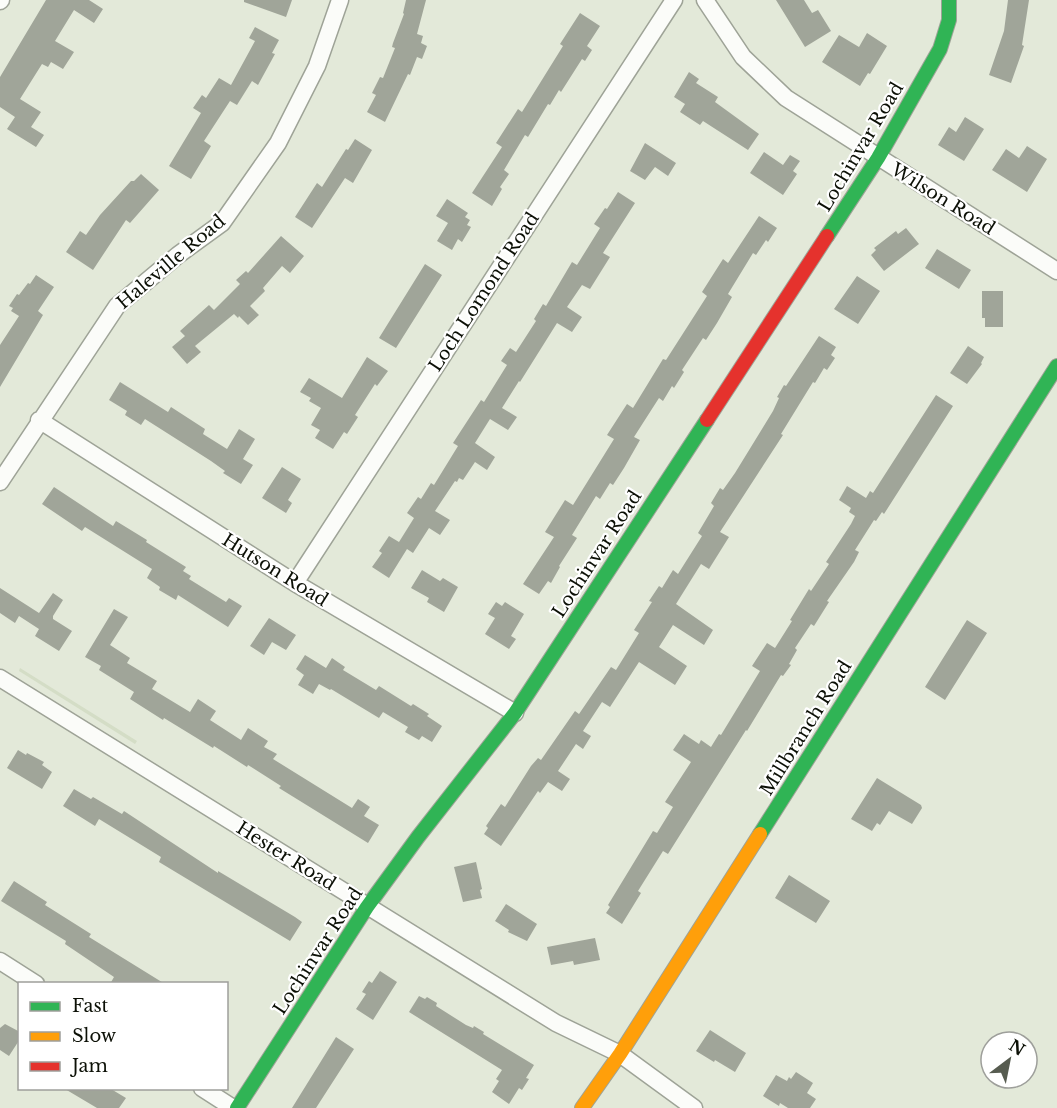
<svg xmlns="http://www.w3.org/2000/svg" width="1057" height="1108" font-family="'Libre Baskerville',serif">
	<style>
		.green { fill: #d4ddc6 }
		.building { fill: #a0a599 }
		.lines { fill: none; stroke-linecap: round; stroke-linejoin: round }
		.street-casing { stroke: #9ea397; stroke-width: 19 }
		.fast-casing { stroke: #9ea397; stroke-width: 16 }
		.slow-casing { stroke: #9ea397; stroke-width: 16 }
		.jam-casing { stroke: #9ea397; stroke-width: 16 }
		.street { stroke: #fbfcf9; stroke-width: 16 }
		.fast { stroke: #30b455; stroke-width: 14 }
		.slow { stroke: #ff9f0a; stroke-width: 14 }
		.jam { stroke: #e5322d; stroke-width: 14 }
		.labels { text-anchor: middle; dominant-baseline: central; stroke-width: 4.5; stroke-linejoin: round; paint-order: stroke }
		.street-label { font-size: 18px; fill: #0c1006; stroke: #fff }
	</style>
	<rect width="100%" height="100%" fill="#e3e9d9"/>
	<path class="green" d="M20 668 137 741 135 744 19 671Z"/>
	<path class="building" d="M46 0H89L103 9 94 23 74 10 55 41 74 52 63 69 51 62 48 67 42 64 20 99 41 112 31 127 44 135 36 147 7 129 15 117 0 107V77Z
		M244 0H292L286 17 244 2Z
		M406 0H426L417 34 423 36 421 43 427 46 422 59 417 57 410 75 408 74 385 122 367 112 376 95 372 93 380 77 383 78 395 48 392 47 393 43 404 14 403 13Z
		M776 0H804L812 13 818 10 831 31 805 47Z
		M1008 0H1029L1022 45 1024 46 1011 83 989 75 1004 31Z
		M580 13 600 26 587 46 592 50 585 61 582 59 561 92 559 90 550 105 548 104 528 137 525 135 504 170 509 174 500 187 502 189 492 206 472 193 502 147 496 143 518 109 522 112 563 46 560 44Z
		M255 27 279 40 272 53 275 54 258 85 252 81 237 105 230 101 204 141 211 146 191 179 169 166 201 113 193 108 202 95 206 98 219 78 231 85 255 41 249 38Z
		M867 33 887 46 870 74 868 73 860 86 822 62 839 35 859 47Z
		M689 72 699 79 696 83 718 97 715 102 759 134 748 150 703 121 700 125 680 112 685 104 674 97Z
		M965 117 984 129 964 161 938 145 949 127 956 132Z
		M355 139 372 150 353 183 345 178 312 228 295 217 317 183 322 187 346 149 348 150Z
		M645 143 676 163 668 176 655 167 645 180 630 171Z
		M1027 146 1047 159 1027 192 992 170 1006 149 1019 158Z
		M764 152 783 165 790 155 800 161 793 171 797 174 783 195 750 173Z
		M141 174 159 190 130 223 126 220 93 270 66 252 80 231 86 235 100 215 131 181H134Z
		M618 192 635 203 603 253 610 257 590 289 582 285 567 307 582 317 572 332 557 323 520 382 519 381 502 408 517 417 508 430 490 419 475 443 495 457 487 470 475 462 463 480 459 478 457 482 455 481 435 511 450 520 440 535 429 528 413 553 407 549 389 578 372 567 382 553 379 551 389 536 399 542 414 518 407 513 418 497 421 499 431 483 434 485 458 446 453 443 481 400 484 402 507 365 501 361 510 348 516 352 536 321 534 319 543 304 546 306 572 262 577 265 600 228 594 224 605 208 607 209Z
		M447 199 468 213 465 217 470 220 467 225 471 227 462 242 458 239 452 250 437 241 448 223 436 216Z
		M759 216 777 228 768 242 766 240 756 255 753 253 728 294 732 297 717 323 706 340 703 338 682 370 684 372 674 388 672 386 663 401 659 398 634 437 640 440 624 468 613 485 610 483 600 499 596 496 572 535 577 538 559 566 560 567 551 583 548 581 539 594 523 584 554 537 545 532 565 500 573 505 614 439 607 435 627 404 633 408 663 359 666 360 707 296 702 292 723 259 728 263Z
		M906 228 919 244 884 271 871 255 876 250 874 248 896 231 898 234Z
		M281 236 304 256 290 273 282 266 263 288 265 291 250 306 259 315 248 325 239 316 238 318 234 314 195 346 201 352 187 364 172 347 185 336 180 331 209 305 214 310 240 284 236 280 246 271 248 273Z
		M937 249 971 270 959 289 925 268Z
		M425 264 442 275 396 348 379 338Z
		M36 275 54 287 38 311 43 315 0 387V345L19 316 11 311 13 308 9 306 17 294 19 295 28 283 30 284Z
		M857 276 880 291 858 324 834 309Z
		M982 291H1003V327H985V318H982Z
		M819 336 836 347 831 355 835 358 827 370 824 368 815 383 813 382 781 434 783 435 720 532 729 537 709 569 701 564 676 604 713 630 704 645 673 625 659 647 687 666 675 685 639 662 610 707 602 702 583 731 591 736 583 749 576 744 558 771 570 779 562 791 548 782 540 793 538 791 501 846 484 834 488 828 486 826 501 804 505 807 531 766 538 758 541 760 575 711 579 714 611 667 616 670 639 633 634 630 652 602 649 601 659 586 662 588 673 570 678 574 702 536 698 533 714 506 711 503 720 488 723 490 735 473 773 411 779 398 777 397 784 385 786 386Z
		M968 346 984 357 981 363 982 364 967 384 950 373Z
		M367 357 388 371 377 386 375 384 355 415 358 417 347 434 344 432 333 449 315 438 320 430 311 425 321 408 309 401 311 398 300 392 309 378 342 398Z
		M120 382 168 412 171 407 205 429 203 434 227 449 239 429 255 439 243 459 253 465 241 484 223 473 225 471 211 461 145 419 141 425 125 415 127 411 109 400Z
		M936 395 953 406 884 514 882 512 876 521 874 520 855 550 859 552 854 562 827 601 829 602 814 626 811 624 795 648 797 650 789 664 791 665 783 676 781 675 747 731 746 730 668 854 663 851 638 891 641 893 622 924 606 913 610 907 608 905 653 831 657 833 673 807 665 802 691 762 673 750 684 734 699 744 701 740 711 747 719 734 721 735 760 671 752 666 767 643 775 648 792 621 790 620 809 589 811 591 829 564 826 562 851 524 855 516 849 512 851 508 839 500 847 486 866 498 870 491 873 493Z
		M282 467 301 479 288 500 292 503 286 513 262 498Z
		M54 487 113 526 116 521 147 540 146 542 186 567 183 571 191 576 189 579 226 602 229 598 242 606 228 627 178 595 176 600 159 590 160 587 147 578 152 569 85 527 82 531 42 504Z
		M422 570 440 581 443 578 458 587 444 612 427 602 429 598 411 588Z
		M0 588 39 613 53 593 63 600 53 616V619L72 631 59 651 35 636 39 629 19 616 15 623 0 613Z
		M496 602 502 606 505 602 524 614 511 636 516 639 509 649 485 634 495 618 488 614Z
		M114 609 128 617 110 645 130 658 127 663 157 681 152 689 190 712 198 699 216 711 210 720 241 740 248 728 268 741 264 747 277 754 273 759 352 808 358 799 370 807 364 816 379 825 368 843 279 788 281 786 248 765 247 767 214 746 213 748 164 718 163 720 130 699 134 692 99 670 101 666 85 657Z
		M269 618 296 635 286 650 272 642 264 655 250 646Z
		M967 620 987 633 945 700 925 687Z
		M305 655 326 668 332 658 345 667 343 670 376 690 379 686 411 706 413 704 429 714 427 716 442 726 432 742 422 736 419 740 405 732 408 727 383 712 379 718 331 689 330 690 319 684 313 694 298 685 304 675 296 669Z
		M18 750 26 755 27 753 44 762 42 765 52 772 42 789 7 768Z
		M877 778 921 805 922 808 912 824 889 811 880 825 877 823 872 831 851 819Z
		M74 789 91 799 93 797 122 814 124 811 218 873V871L295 917 302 922 290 941 159 862 161 857 99 819 95 826 63 806Z
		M476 862 482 889 480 890 482 898 463 902 454 867Z
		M789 875 830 901 816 923 775 898Z
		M14 881 47 902 45 905 91 934 89 937 165 984H110L114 977 65 944 66 941 1 901Z
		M506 904 537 924 527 941 508 932 509 930 495 921Z
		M595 938 600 960 574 965 573 961 551 965 547 947Z
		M380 971 397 982 373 1020 356 1009 366 994 362 992 369 981 372 983Z
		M419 996 425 999 427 997 437 1003 436 1006 466 1025 473 1028 474 1026 484 1032 483 1034 534 1065 526 1078 529 1079 522 1090 519 1088 509 1104 492 1092 499 1081 496 1079 502 1070 409 1012Z
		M5 1024 20 1032V1039L9 1056 0 1050V1028Z
		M710 1030 746 1053 735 1072 715 1060 714 1062 696 1051Z
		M336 1037 354 1049 316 1108H292Z
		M796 1072 813 1083 807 1093 816 1099 810 1108H788L780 1103 779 1106 763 1096 776 1075 787 1081 789 1077 791 1079Z
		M65 1089H111L126 1098 119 1108H97Z"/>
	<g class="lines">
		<defs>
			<path id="street" d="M705 0 743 57 786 98 1057 271
				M0 1 1 0
				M39 420 295 583 515 713
				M0 482 117 306 178 255 222 223 278 143 317 66 340 0
				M295 583 674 0
				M0 678 556 1023 620 1054 694 1108
				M0 961 36 984
				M202 1088 233 1108"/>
			<path id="fast" d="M827 236 878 158 940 49 949 20V0
				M760 834 1057 366
				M237 1108 367 907 418 837 515 713 707 420"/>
			<path id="slow" d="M582 1108 620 1054 760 834"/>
			<path id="jam" d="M707 420 827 236"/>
		</defs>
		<use href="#street" class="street-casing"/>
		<use href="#fast" class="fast-casing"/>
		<use href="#slow" class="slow-casing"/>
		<use href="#jam" class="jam-casing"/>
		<use href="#street" class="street"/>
		<use href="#fast" class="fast"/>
		<use href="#slow" class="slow"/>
		<use href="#jam" class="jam"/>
	</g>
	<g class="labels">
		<g class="street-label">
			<text transform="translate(861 147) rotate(-59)">Lochinvar Road</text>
			<text transform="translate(943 199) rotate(32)">Wilson Road</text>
			<text transform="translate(171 262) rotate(-40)">Haleville Road</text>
			<text transform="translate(484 292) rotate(-57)">Loch Lomond Road</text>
			<text transform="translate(597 554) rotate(-57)">Lochinvar Road</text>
			<text transform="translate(275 570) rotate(32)">Hutson Road</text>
			<text transform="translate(806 728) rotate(-58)">Millbranch Road</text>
			<text transform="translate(286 856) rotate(32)">Hester Road</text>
			<text transform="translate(318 951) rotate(-57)">Lochinvar Road</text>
		</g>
	</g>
	<rect x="18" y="982" width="210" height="108" fill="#ffffff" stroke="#9e9f9b" stroke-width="1.5"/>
	<rect x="30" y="1002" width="30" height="9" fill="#30b455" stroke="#9e9f9b" stroke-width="1.5"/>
	<text x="72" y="1012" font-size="18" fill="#0c1006">Fast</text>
	<rect x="30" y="1032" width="30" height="9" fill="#ff9f0a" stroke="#9e9f9b" stroke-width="1.5"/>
	<text x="72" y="1042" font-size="18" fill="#0c1006">Slow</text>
	<rect x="30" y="1062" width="30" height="9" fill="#e5322d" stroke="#9e9f9b" stroke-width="1.5"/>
	<text x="72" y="1072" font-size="18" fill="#0c1006">Jam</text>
	<g transform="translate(1009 1060) rotate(32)"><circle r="28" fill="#ffffff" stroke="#9e9f9b" stroke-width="1.5"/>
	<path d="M0-4.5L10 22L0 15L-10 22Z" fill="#575c50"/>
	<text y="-9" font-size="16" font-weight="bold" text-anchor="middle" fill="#0c1006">N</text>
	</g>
</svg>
